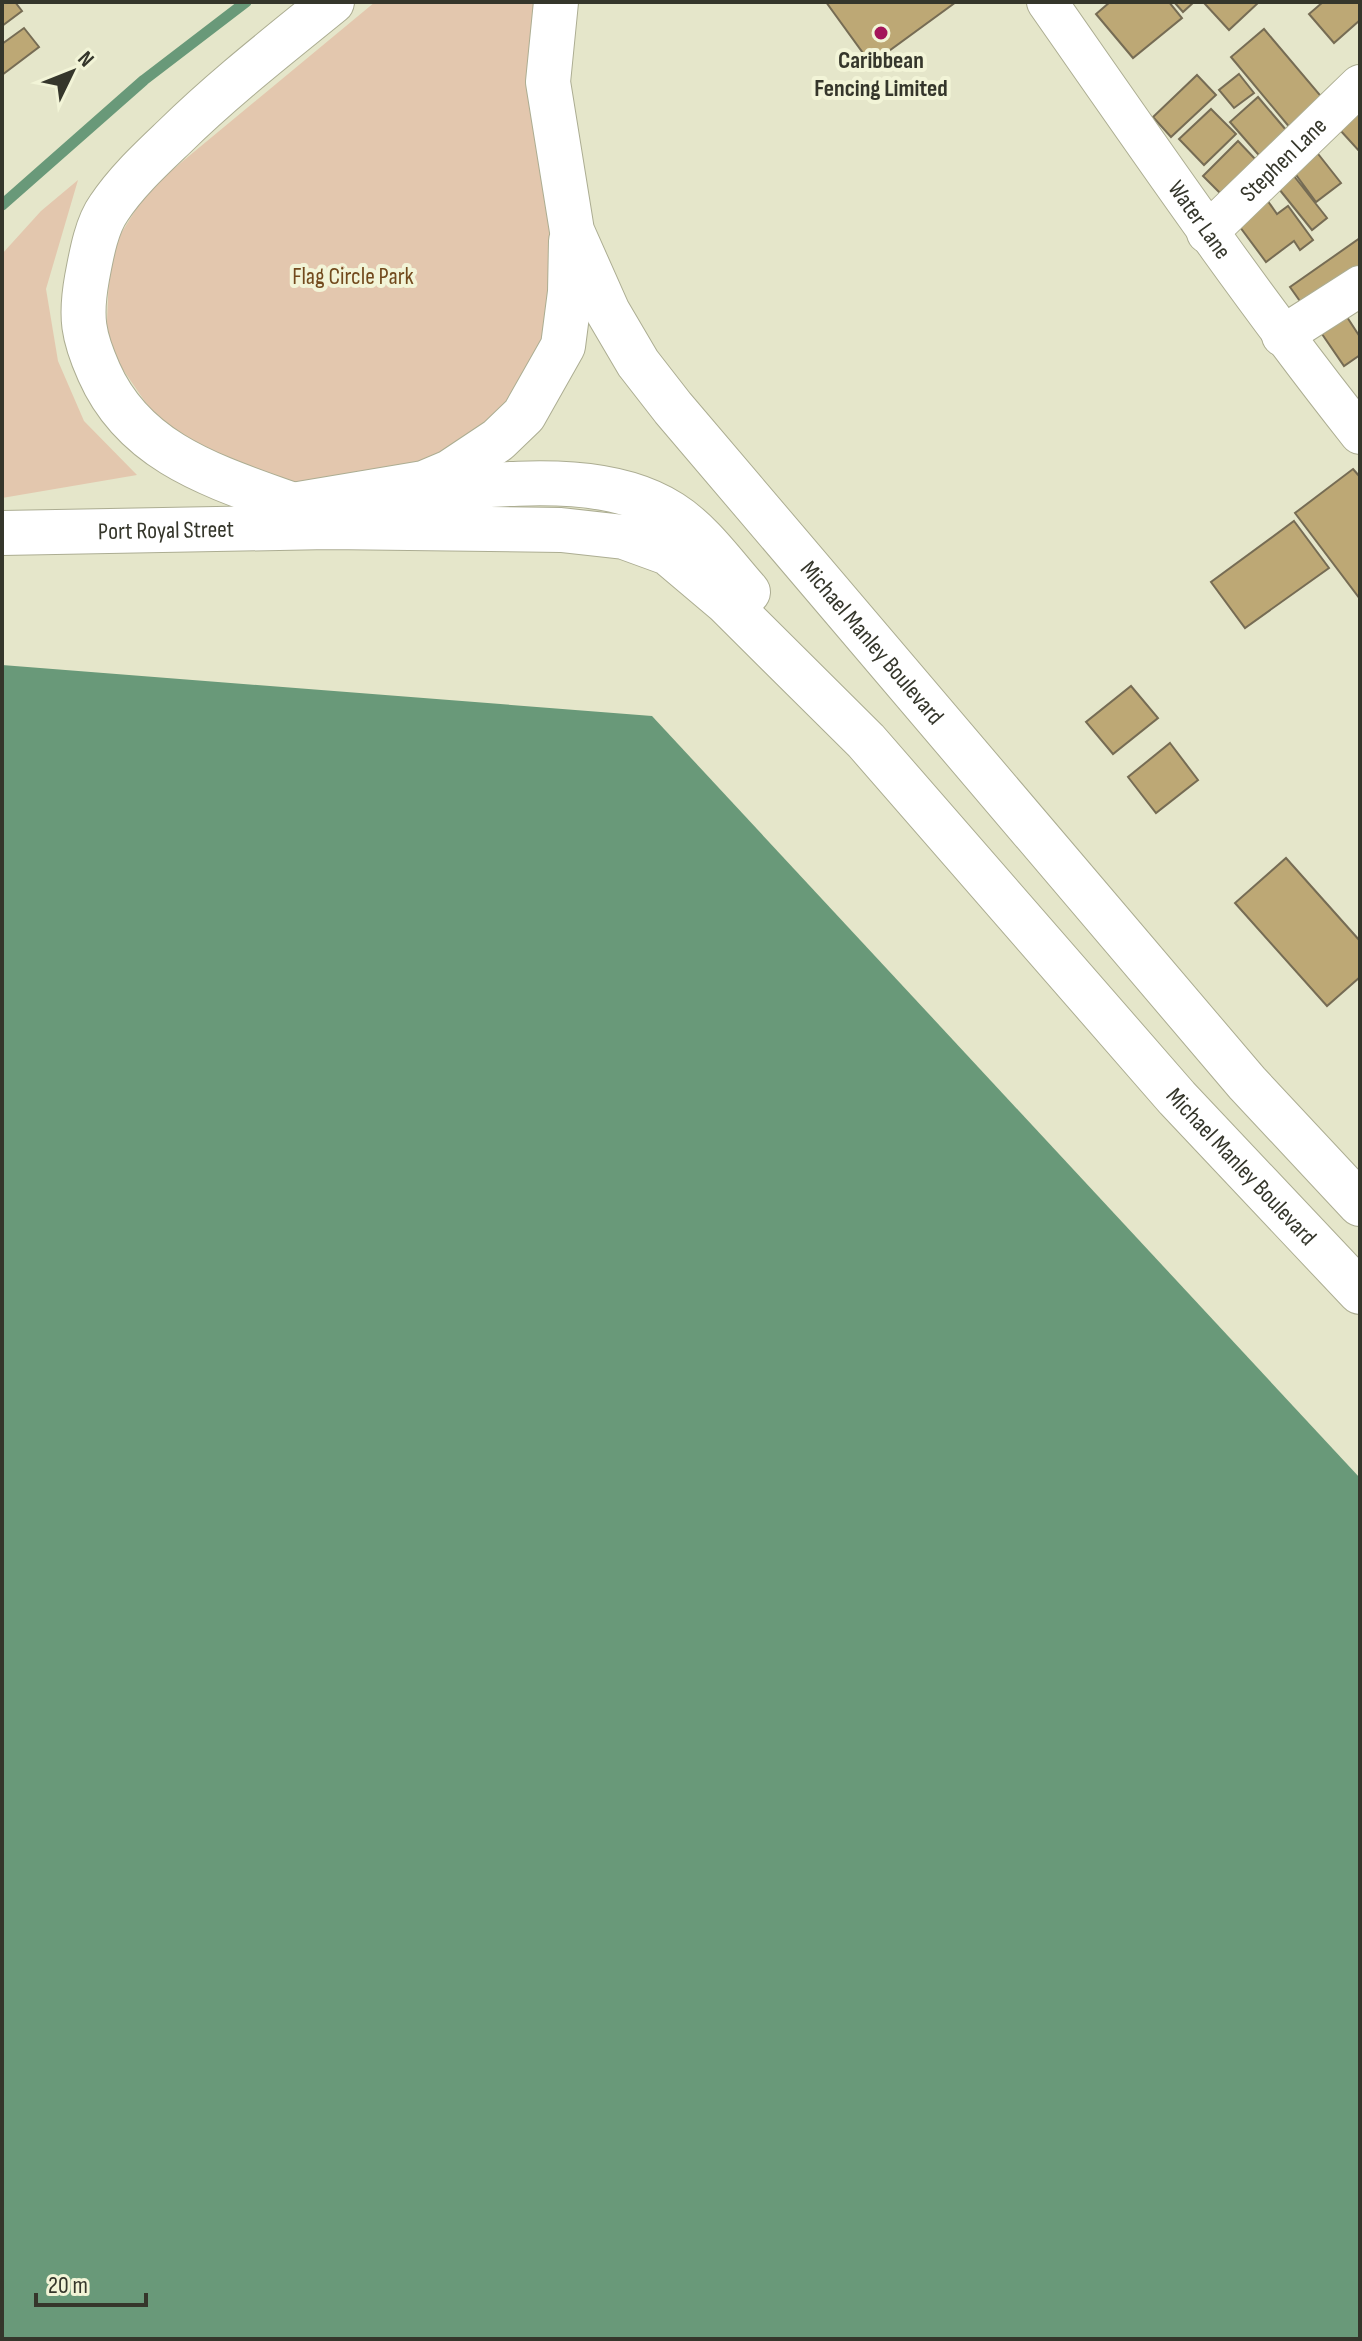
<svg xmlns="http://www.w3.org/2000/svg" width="1362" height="2341" font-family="'Sofia Sans Condensed',sans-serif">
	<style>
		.green { fill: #e3c7ae }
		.water { fill: #699979 }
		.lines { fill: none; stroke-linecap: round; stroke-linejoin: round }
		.stream { stroke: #699979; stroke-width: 11 }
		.building { fill: #bda875; stroke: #766c54; stroke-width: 2 }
		.minor-casing { stroke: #acad92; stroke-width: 42 }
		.trunk-casing { stroke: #acad92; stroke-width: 46 }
		.minor { stroke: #fff; stroke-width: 40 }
		.trunk { stroke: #fff; stroke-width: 44 }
		.poi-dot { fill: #a4155a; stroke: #f2f4d7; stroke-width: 3 }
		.labels { text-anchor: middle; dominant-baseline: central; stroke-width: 8; stroke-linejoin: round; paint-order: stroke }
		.poi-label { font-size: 24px; font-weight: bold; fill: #35362b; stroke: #f2f4d7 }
		.street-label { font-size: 24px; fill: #35362b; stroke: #f2f4d7 }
		.park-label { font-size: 24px; fill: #724a1d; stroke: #f2f4d7 }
	</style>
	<rect width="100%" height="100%" fill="#e5e6ca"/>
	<path class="green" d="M375 2H566L546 338 512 404 430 462 307 486 221 462 159 422 106 345 110 251 148 190Z
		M78 180 46 289 58 361 84 421 137 475 2 498V254L41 211Z"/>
	<path class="water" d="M2 665 652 716 1360 1478V2339H2Z"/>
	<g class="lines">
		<path class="stream" d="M2 205 144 80 246 2"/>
	</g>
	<path class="building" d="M2 2H15L22 11 2 26Z
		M826 2H956L871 64Z
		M1110 2H1169L1182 18 1133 58 1096 14Z
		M1174 2H1194L1183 12Z
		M1207 2H1259L1229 30 1205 4Z
		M1323 2H1360V20L1334 43 1309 14Z
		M24 28 39 47 2 75V44Z
		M1264 29 1325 101 1291 129 1231 57Z
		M1239 74 1254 93 1234 108 1219 90Z
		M1197 75 1216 95 1171 137 1153 117Z
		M1258 97 1292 137 1264 161 1230 122Z
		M1211 109 1236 134 1204 165 1179 139Z
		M1360 112V152L1340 130Z
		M1238 141 1257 161 1222 195 1203 176Z
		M1315 150 1341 183 1316 202 1291 168Z
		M1290 171 1327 218 1312 230 1275 184Z
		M1265 197 1277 214 1288 206 1313 240 1300 250 1294 241 1266 262 1234 219Z
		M1360 238V274L1307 311 1290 287Z
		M1347 317 1360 337V355L1344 366 1322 334Z
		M1353 469 1360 477V599L1295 513Z
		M1294 521 1329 568 1245 628 1211 582Z
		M1131 686 1158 718 1113 754 1086 722Z
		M1170 743 1198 780 1156 813 1128 777Z
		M1286 858 1360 941V977L1327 1006 1235 903Z"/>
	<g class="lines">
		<defs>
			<g id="minor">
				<path id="s1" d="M1047 2C1149 148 1249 294 1360 434"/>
				<path id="s2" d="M1207 233 1360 85"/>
				<path d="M1282 336 1360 286"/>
			</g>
			<g id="trunk">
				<path id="s3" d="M556 2 548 82 572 231 608 312 638 363 673 408 1247 1083 1360 1204"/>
				<path d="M424 489C500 486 603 469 671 513 701 532 724 565 748 592"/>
				<path d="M293 505 424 483 450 472 498 440 524 415 563 346 570 292 571 241"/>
				<path d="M293 505C216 477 135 454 99 372 83 336 80 317 87 278 91 257 96 226 109 208 127 181 151 159 174 137 224 88 278 46 332 2"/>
				<path id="s4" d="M2 533 329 527 561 530 624 537 668 553 726 602 866 741 1177 1098 1360 1292"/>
			</g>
		</defs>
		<use href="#minor" class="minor-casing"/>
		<use href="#trunk" class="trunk-casing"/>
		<use href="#minor" class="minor"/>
		<use href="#trunk" class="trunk"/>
	</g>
	<circle class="poi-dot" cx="881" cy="33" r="8"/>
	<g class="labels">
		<g class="poi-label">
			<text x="881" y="60">Caribbean<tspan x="881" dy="28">Fencing Limited</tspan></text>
		</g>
		<g class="street-label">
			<text stroke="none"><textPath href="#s2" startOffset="106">Stephen Lane</textPath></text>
			<text stroke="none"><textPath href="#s1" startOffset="266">Water Lane</textPath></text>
			<text stroke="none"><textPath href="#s4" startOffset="164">Port Royal Street</textPath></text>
			<text stroke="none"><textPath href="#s3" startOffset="744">Michael Manley Boulevard</textPath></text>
			<text stroke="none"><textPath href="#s4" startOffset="1510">Michael Manley Boulevard</textPath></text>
		</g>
		<g class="park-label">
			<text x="353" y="276">Flag Circle Park</text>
		</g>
	</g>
	<rect width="1362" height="2341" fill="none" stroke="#35362b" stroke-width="8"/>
	<g transform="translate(72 72) rotate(47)" stroke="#f2f4d7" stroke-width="6" paint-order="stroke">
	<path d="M0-6L14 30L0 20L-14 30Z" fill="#35362b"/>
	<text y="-12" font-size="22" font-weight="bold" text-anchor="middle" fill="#35362b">N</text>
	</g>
	<path d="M36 2293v12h110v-12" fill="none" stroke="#35362b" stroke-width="4"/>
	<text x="48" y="2293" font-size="24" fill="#35362b" stroke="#f2f4d7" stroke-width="6" paint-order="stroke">20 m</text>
</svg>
